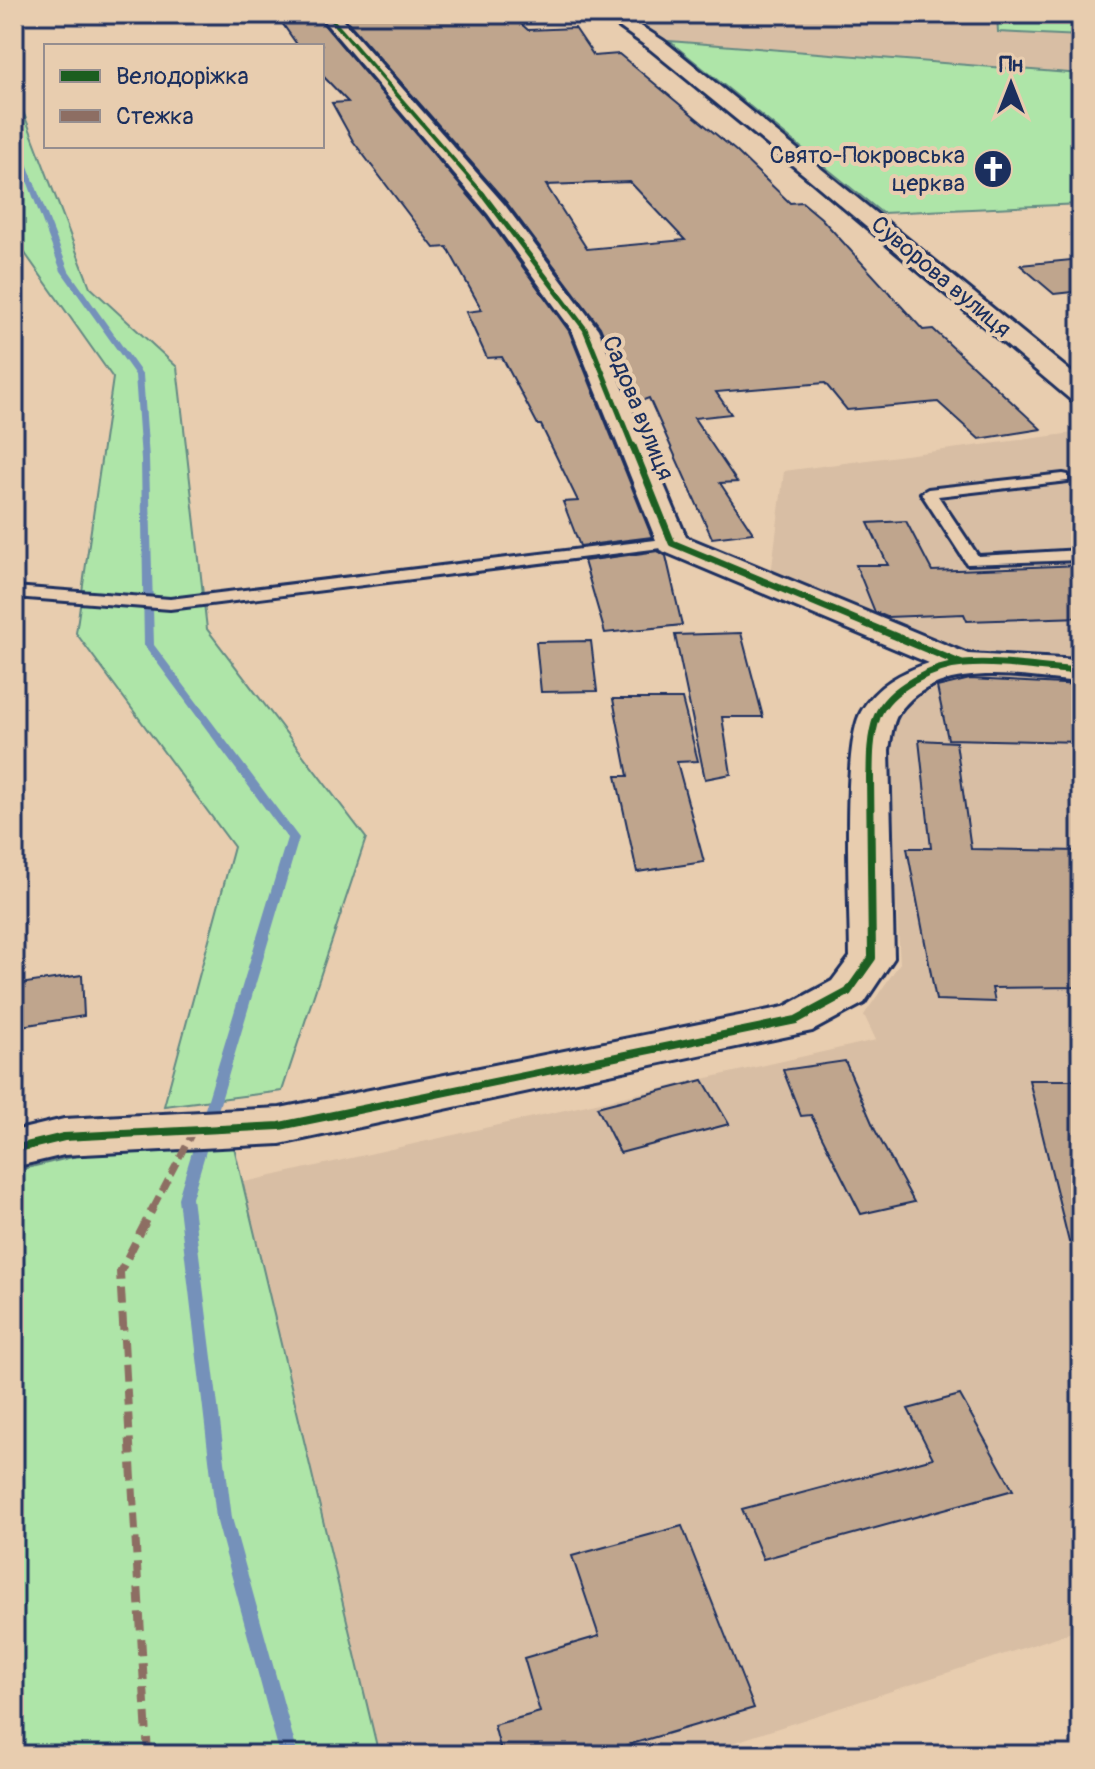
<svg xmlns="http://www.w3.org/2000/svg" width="1095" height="1769" font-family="Pangolin,sans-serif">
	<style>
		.built { fill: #d8bea4 }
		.green { fill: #aee5a8; stroke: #648a83; stroke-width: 2 }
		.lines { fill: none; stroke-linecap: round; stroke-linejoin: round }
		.stream { fill: #7491ba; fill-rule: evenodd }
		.building { fill: #bfa58d; stroke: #1b2f5e; stroke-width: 2; fill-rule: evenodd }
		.lane-casing { stroke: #1b2f5e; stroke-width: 6 }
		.street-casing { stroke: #1b2f5e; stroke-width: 6 }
		.lane { fill: #e8cdaf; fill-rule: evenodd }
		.street { fill: #e8cdaf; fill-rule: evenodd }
		.quiet-far1 { stroke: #8d6e63; stroke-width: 6; stroke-dasharray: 13 6; stroke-linecap: butt }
		.quiet { stroke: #8d6e63; stroke-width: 8; stroke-dasharray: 17 8; stroke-linecap: butt }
		.cycleway-far3-casing { stroke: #e8cdaf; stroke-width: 6 }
		.cycleway-far2-casing { stroke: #e8cdaf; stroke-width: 8 }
		.cycleway-far1-casing { stroke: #e8cdaf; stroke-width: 11 }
		.cycleway-casing { stroke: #e8cdaf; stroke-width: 13 }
		.cycleway-far3 { stroke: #1b5e20; stroke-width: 4 }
		.cycleway-far2 { stroke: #1b5e20; stroke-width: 5 }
		.cycleway-far1 { stroke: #1b5e20; stroke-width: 7 }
		.cycleway { stroke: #1b5e20; stroke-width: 8 }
		.labels { text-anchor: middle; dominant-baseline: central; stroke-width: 8; stroke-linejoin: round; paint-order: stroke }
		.far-poi-label { font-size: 24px; fill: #1b2f5e; stroke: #e8cdaf; text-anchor: end }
		.far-street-label { font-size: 24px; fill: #1b2f5e; stroke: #e8cdaf }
	</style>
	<rect width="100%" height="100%" fill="#e8cdaf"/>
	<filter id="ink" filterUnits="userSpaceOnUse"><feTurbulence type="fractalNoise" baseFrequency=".0125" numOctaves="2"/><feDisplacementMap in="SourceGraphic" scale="16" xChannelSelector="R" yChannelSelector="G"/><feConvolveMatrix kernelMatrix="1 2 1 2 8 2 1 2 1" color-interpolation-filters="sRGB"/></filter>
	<g filter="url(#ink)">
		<path class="built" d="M629 14H997L998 32 1081 36V74L669 41Z
			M1081 432V657L958 651 771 575 784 471Z
			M1003 673 1081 677V1629L696 1755H379L240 1183 876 1040 864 1015 900 963 886 736 909 695 936 676Z"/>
		<path class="green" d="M997 14H1081V36L998 32Z
			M669 41 1081 74V204L882 213Z
			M14 88 90 287 177 367 207 629 366 838 282 1091 164 1106 234 847 76 633 113 378 22 249 14 217Z
			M234 1147 379 1755H14V1171L102 1150Z"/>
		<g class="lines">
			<path class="stream" d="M14 136 17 138 69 271 143 375 149 459 154 645 299 838 192 1198 232 1518 298 1755H280L216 1518 178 1198 287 838 144 645 141 459 135 375 61 271 14 146Z"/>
		</g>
		<path class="building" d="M315 14 486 216 569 331 652 537 580 546 563 502 578 501 541 425H538L502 357 487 358 466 312 482 310 447 247 434 248 353 141 332 103 348 102 322 75V46H298L278 17Z
			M341 14H510L528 30 575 28 594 56 619 54 736 151 790 203 802 202 821 218 923 330 933 329 1041 429 979 439 938 402 847 410 825 383 716 392 731 414 694 418 737 482 720 483 753 533 712 538 649 398 633 404 600 327 506 202ZM630 182 685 240 587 249 546 185Z
			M1081 259V291L1054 294 1020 265Z
			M906 521 932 571 1081 565V617L967 621 964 614 887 617 875 612 856 565H888L868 523Z
			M658 551 666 556 682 625 605 633 584 561Z
			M741 633 763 717H722L731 774 705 779 675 635Z
			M591 641 597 691 541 692 536 642Z
			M970 679 1081 685V742L948 739 937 687Z
			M613 699H682L698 761 677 762 704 862 637 872 616 776H628Z
			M919 740 956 742 971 849 1081 851V987L992 988 995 1002 936 1000 907 848H931Z
			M82 975 84 1016 21 1026 19 984Z
			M845 1061 875 1130 914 1202 861 1214 811 1115 801 1116 783 1070Z
			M703 1080 729 1124 620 1153 597 1107Z
			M1029 1080H1081V1240L1069 1242Z
			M960 1395 1013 1490 763 1559 742 1509 933 1458 908 1409Z
			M682 1526 754 1708 594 1755H502L494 1725 540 1712 524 1658 599 1636 572 1556Z"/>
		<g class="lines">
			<defs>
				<path id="lane" d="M1063 474 1068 475V481L938 496 978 556 1081 550V560L967 564 921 493 928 489Z
					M672 538 680 543 677 546 170 609 14 597V587L170 599Z"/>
				<path id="street" d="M318 14H337L504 204 598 329 686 537 968 654 1081 660V682C1024 678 936 657 898 714 892 723 891 739 889 750L894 958 864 1003 812 1031 280 1144 64 1155 14 1167V1131L64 1119 280 1108 784 1007 832 981 850 957C850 907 841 748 861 712 876 685 902 672 929 663L660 550 572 330 488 214Z
					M601 14H622L664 41 1081 380V403L1071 400 813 182 650 49Z"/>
			</defs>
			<use href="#lane" class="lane-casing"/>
			<use href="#street" class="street-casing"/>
			<use href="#lane" class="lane"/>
			<use href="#street" class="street"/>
			<path class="quiet-far1" d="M153 1208 194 1130"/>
			<path class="quiet" d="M148 1755 120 1272 154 1206"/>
			<defs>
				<path id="cycleway-far3" d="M327 14 484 195"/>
				<path id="cycleway-far2" d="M482 193 585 329 633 448"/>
				<path id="cycleway-far1" d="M633 446 672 543 962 664
					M870 778C870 757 870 737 877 717 888 688 935 666 964 664 1002 661 1043 669 1081 671"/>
				<path id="cycleway" d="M14 1149 64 1137 280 1126 796 1020 848 992 872 958 870 776"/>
			</defs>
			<use href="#cycleway-far3" class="cycleway-far3-casing"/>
			<use href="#cycleway-far2" class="cycleway-far2-casing"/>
			<use href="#cycleway-far1" class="cycleway-far1-casing"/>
			<use href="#cycleway" class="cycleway-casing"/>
			<use href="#cycleway-far3" class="cycleway-far3"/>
			<use href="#cycleway-far2" class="cycleway-far2"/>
			<use href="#cycleway-far1" class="cycleway-far1"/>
			<use href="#cycleway" class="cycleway"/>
		</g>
	</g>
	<defs>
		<symbol id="church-disc" viewBox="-11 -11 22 22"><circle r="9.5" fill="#1b2f5e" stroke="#e8cdaf"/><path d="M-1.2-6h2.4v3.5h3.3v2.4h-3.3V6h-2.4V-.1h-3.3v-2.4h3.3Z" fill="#fff"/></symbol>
	</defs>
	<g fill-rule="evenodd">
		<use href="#church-disc" x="971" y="147" width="44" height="44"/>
	</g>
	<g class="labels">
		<g class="far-poi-label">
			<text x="965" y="155">Свято-Покровська<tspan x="965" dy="28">церква</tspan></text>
		</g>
		<g class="far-street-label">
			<text transform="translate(941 277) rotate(40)">Суворова вулиця</text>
			<text transform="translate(638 408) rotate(68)">Садова вулиця</text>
		</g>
	</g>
	<rect width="1095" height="1769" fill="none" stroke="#e8cdaf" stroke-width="48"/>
	<rect x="24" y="24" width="1047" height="1721" fill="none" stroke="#1b2f5e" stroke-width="3" filter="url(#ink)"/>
	<rect x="44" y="44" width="280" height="104" fill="#e8cdaf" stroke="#968e8f" stroke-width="2"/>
	<rect x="60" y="70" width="40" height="12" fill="#1b5e20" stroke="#968e8f" stroke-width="2"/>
	<text x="116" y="84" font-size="24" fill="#1b2f5e">Велодоріжка</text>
	<rect x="60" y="110" width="40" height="12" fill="#8d6e63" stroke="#968e8f" stroke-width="2"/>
	<text x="116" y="124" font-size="24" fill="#1b2f5e">Стежка</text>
	<g transform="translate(1011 84)" stroke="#e8cdaf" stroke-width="6" paint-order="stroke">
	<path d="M0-6L14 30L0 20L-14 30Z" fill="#1b2f5e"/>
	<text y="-12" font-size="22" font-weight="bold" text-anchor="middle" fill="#1b2f5e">Пн</text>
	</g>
</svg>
